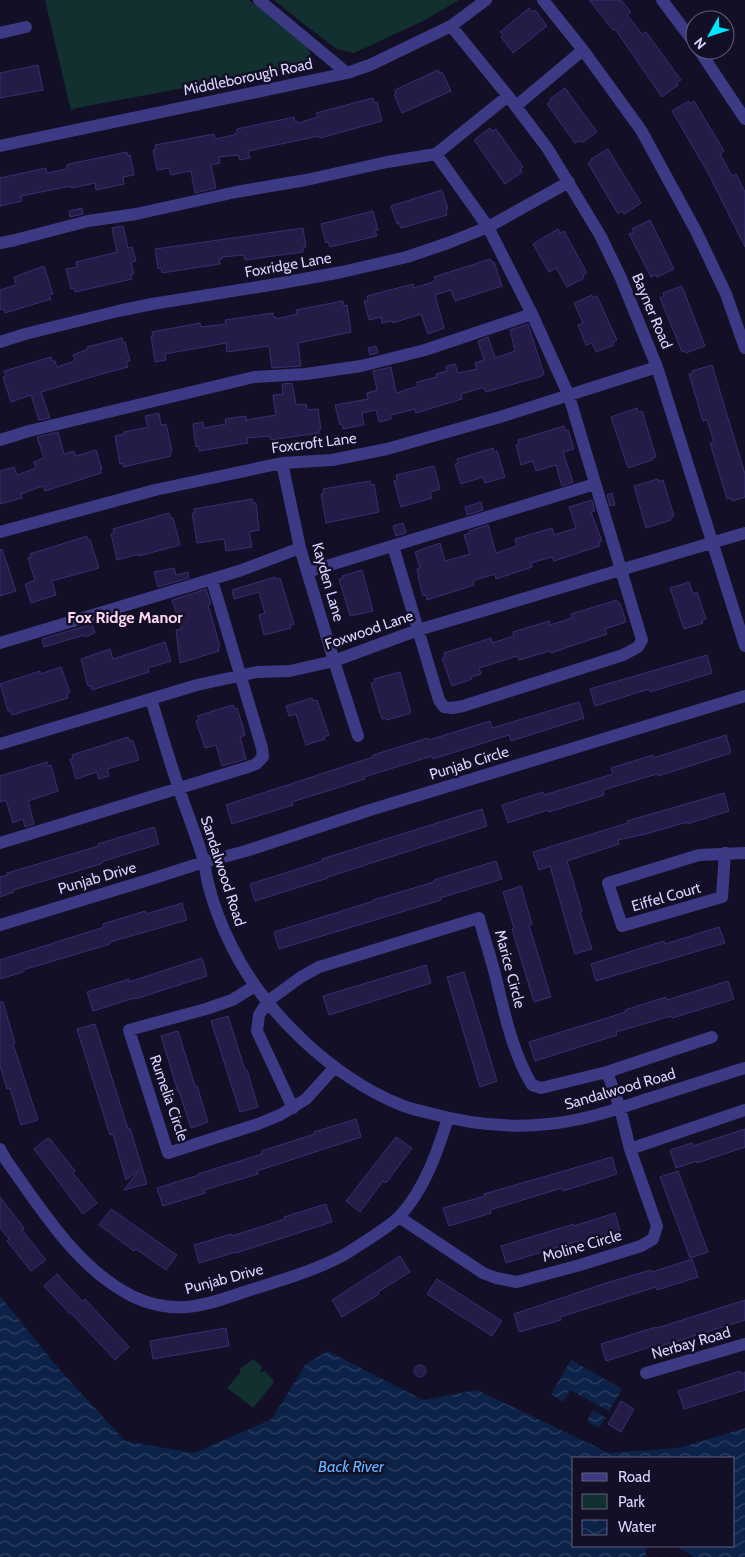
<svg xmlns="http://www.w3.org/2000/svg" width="745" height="1557" font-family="Cabin,sans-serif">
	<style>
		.green { fill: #12302f }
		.water { fill: url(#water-waves) }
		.building { fill: #241b47; stroke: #3b2d73 }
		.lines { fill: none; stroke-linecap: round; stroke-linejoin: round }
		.minor { stroke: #3d3a85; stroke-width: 12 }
		.labels { text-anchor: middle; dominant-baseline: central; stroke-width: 5; stroke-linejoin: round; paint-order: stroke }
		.street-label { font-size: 15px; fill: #d9d4ff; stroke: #130f26 }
		.neighbourhood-label { font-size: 16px; font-weight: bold; fill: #ffd6f0; stroke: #130f26 }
		.water-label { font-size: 16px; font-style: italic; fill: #62b6ff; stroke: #130f26 }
	</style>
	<defs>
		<pattern id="water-waves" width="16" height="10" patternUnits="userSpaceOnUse" patternTransform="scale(1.25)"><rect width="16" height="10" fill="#0c2248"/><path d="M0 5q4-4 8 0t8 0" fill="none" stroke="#2f4163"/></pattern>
	</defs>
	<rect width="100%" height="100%" fill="#130f26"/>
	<path class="green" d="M45 0H249L306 44 311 55 310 62 303 66 76 108 71 111Z
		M274 0H459L423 21 354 53 337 49 305 25Z
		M253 1359 262 1366 260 1373 265 1371 274 1381 272 1385 253 1408 227 1388 240 1373V1369Z"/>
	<path class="water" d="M0 1296 59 1369 125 1441 194 1453 272 1419 305 1365 328 1351 423 1400 477 1390 609 1453 679 1448 745 1428V1557H694L676 1546H734V1458H574V1546H646V1557H0Z
		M571 1360 622 1389 609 1411 570 1390 563 1402 551 1394Z
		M593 1410 606 1418 599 1428 587 1421Z"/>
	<path class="building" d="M589 0H621L631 12 627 15 642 34 646 32 681 80 676 83 678 85 662 97 615 29 613 30Z
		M529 8 532 12 535 10 547 26 513 53 501 37 503 35 500 32Z
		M38 65 43 90 0 98V73Z
		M438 70 440 74 442 72 451 91 402 113 394 95 396 93 395 90Z
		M565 88 597 132 583 142 579 141 575 143 547 104 551 101 550 99Z
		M373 98 374 103 377 102 382 121 320 138 319 136 248 151 250 158 240 160 238 155 219 157 220 163 211 165 216 188 195 193 191 171 171 175 169 168 157 170 153 150H156L155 145 214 134 215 139 234 135V134L237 133V129L294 117 295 121H297L298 123 318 117 316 113Z
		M689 101 690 104 694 101 724 151 720 154 732 176 736 174 745 192V247L708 173 672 111Z
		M490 128 492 131 496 129 523 167 520 169 522 172 505 184 474 140Z
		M608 149 641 203 624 214 622 211 618 214 588 163 592 160 591 159Z
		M127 152 128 156 130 155 134 175 123 177 124 184 96 190 95 183 71 188V186L21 196 22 201 0 206V178L46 168 47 173 67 169V165L69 164Z
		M442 190 448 209 446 210 447 215 401 228 399 223 397 224 391 206Z
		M82 208 83 214 70 217 69 211Z
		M373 211 378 230 375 231 377 236 330 247 328 242 326 243 321 224Z
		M650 220 674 269 657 277 656 275 651 277 629 234 634 232 632 229Z
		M123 226 128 248 132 247 136 261 131 262 134 274H131L132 279 75 292 74 288 71 289 66 269 77 267 76 262 117 252 112 228Z
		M303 228 306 247H303V252L245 260 244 255 222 257V259H219L220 264 162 273 161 268 158 269 155 249Z
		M558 229 560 233 564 231 587 273 583 275 584 278 567 287 556 268 549 272 533 244Z
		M490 259 492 262H494L502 286 455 301 451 290 435 295 444 328 428 334 421 314 393 323 392 321 382 323 381 317 369 320 364 301 368 300 367 296 413 284 414 288 433 282 435 280 434 277Z
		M44 266 53 294 49 295 51 299 5 313 4 309 0 310V290L16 285 14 277Z
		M682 286 705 346 686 353 685 351 682 352 660 298 664 296 663 293Z
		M592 295 593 298 597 296 617 340 613 342 614 345 596 352 592 343 586 345 578 325 583 323 574 303Z
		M343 301 344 306 347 305 351 332 298 343 301 366 272 368 269 346 227 352 226 343 165 354 166 360 155 362 151 336H153L152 332 200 323 201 327 226 324 225 320 273 313V317H276V319L297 314 296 310Z
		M528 324 544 374 542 375V376L486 392 484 388H481L461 394 462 399 416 413 415 409 391 415V419L379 422 376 410 362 413 364 425 343 429 342 424 340 425 335 405 368 399 367 393 377 390 373 371 391 367 396 393 418 386 417 382 437 377 436 374 447 371 445 367 455 364 458 373 477 369 475 363 484 360 478 341 488 337 495 358 515 351 510 330Z
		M122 338 123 343 125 342 130 361 126 362 128 367 98 375 41 392 50 418 39 420 31 395 11 402 3 377 6 376 4 371 51 357 52 361H55L57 367 75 361 73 355 88 349 87 347Z
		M376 346 378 353 370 355 368 348Z
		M712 365 745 474V497L732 501V498L727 499 710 443 714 442 707 420 703 421 689 374 693 373 692 371Z
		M292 383 296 405 306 404 307 410 318 409 321 429H319V433L271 440 270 436 247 438 248 443 199 451V446L196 447 193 424 203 422 204 428 226 424 225 419 246 416V420L276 415 273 395 283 394 282 384Z
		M637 408 638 412 642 411 656 457 652 458V460L628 468 611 417Z
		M159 413 161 425 166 424 172 451 170 452 171 456 123 467V463L120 464 115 436 125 434 124 432 148 427 145 416Z
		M564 426 566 431 568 430 574 449 563 452 573 482 562 486 556 465 536 471 533 461 521 465 516 445 519 444 518 440Z
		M58 432 64 454 74 451 76 456 96 450 102 469H100L101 473 45 491 43 486 21 494 22 498 0 504V471L14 467 17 475 36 468 34 462 44 458 37 437Z
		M493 448 494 452 497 451 505 477 485 483 483 477 461 484 455 464 458 463 457 459Z
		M434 466 440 489 430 492 432 498 401 507 394 481 397 480 396 475Z
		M658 479 659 482 663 480 674 516 670 518 671 520 646 528 634 486Z
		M370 481 371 485 374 484 379 512 326 523 321 494H324L323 489Z
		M612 493 615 505 610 506 607 495Z
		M252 499 253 503H256L259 530 249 532 252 547 226 551 224 539 197 543 192 513H195L194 509Z
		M592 500 595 511 591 512 602 541 599 542 600 546 554 561 552 557 531 563 532 567 496 579 495 574 475 580 473 581 474 585 427 600 426 595 423 596 418 577H419L417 569 420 568 415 552 440 543 445 561 470 554 464 535 470 533 469 531 488 525 496 553 517 546 515 539 552 528 554 535 576 528 569 507Z
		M481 502 483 510 467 515 465 507Z
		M169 513 171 518H173L180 545 139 556V554L117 560 111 534 114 533 113 529Z
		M403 523 406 533 396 536 393 526Z
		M87 536 88 540H90L99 568 52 581 56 595 31 603 25 584 35 580 28 558H31L30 554Z
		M2 549 16 591 0 596V550Z
		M174 568 176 575 188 572 189 578 158 587 154 572Z
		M362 570 373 611 350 616 339 579 343 578 342 576Z
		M275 577 276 579 280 578 294 624 290 625 291 628 264 635 259 615 265 613 259 592 234 599 232 590Z
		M689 582 693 594 697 592 706 619 702 620 703 623 684 629 670 588Z
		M206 589 211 604 208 605 220 646 218 647 219 651 180 663 176 630 182 629 172 600Z
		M617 600 619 604 620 603 626 622 605 629 607 634 551 653 550 651 519 660 517 656 479 668 481 674 471 677 472 679 452 686 442 658 445 657 444 653 491 638 492 643 514 636 513 632 549 621 550 625 572 618 571 614Z
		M92 624 95 633 85 637 84 635 44 647 42 639Z
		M165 642 171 661 148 668 149 672 92 690 91 686H88L81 659 110 649 113 659Z
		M707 655 712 673 650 692 649 689 595 706 590 689Z
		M61 667 70 692 67 693 68 698 12 715 11 711H8L0 684 40 671V674Z
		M400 672 411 713 387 720 386 718 382 719 371 683 375 682 374 679Z
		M312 698 313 701 317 700 329 735 324 737 325 739 306 745 296 714 289 716 286 706Z
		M579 702 584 718 511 741 509 735 433 759 432 756 364 777 365 779 292 802 293 805 232 824 226 805 373 757V755L428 738 429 740 490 721 492 728Z
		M233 705 235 709 237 708 243 727 245 735 240 737 246 759 222 766 216 745 205 748 196 721 199 720 197 716Z
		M726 735 731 753 658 776 657 774 603 790 604 795 549 812 548 810 508 823 502 805 543 792 544 795 613 774 611 768 653 755V758Z
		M128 737 130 741H133L139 760 107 769 109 776 99 779 97 772 76 779 70 759H73L72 755Z
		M47 762 48 766 51 765 58 791 28 801 34 824 25 827 23 819 13 823 6 800 0 802V776Z
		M724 793 729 811 687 824V822L646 834 618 840 619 844 567 861 582 911 580 912 592 949 575 954 550 866 539 870 533 852 628 823 627 821Z
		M482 809 487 826 328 877V878L255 901 250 884 323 861 322 859Z
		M154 827 159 844 104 861 101 864 13 890 14 892 0 897V877L8 875 7 873 99 846 98 844Z
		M496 861 502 879 440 898 441 900 279 949 274 932 374 901 373 900 434 882V880Z
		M521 886 532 924 529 925 551 997 534 1002 512 929 514 928 503 892Z
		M182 903 187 920 110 942V944L23 970V972L0 979V960L104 927 103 924 145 911 146 914Z
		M719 927 725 943 596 981 591 964 664 941 665 944Z
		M202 958 207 976 135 999 134 998 93 1011 87 992 129 979V982Z
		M426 965 431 983 329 1015 323 996Z
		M464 972 497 1081 480 1087 447 977Z
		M728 981 734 999 672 1018 671 1016 616 1032 617 1035 535 1061 529 1042 626 1012 625 1010 666 997 667 1000Z
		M0 1002H3L15 1043 13 1044 38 1120 21 1125 10 1088 7 1089 0 1066Z
		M228 1016 245 1070H247L258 1107 240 1112 211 1021Z
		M95 1024 128 1129 130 1128 147 1184 124 1190 139 1170 126 1180 113 1134 110 1135 77 1029Z
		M178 1031 195 1086H197L208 1122 191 1128 179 1091 178 1092 161 1036Z
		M356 1119 361 1137 257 1171 258 1174 204 1190 205 1193 163 1206 157 1188 199 1175 198 1174 262 1154 261 1151 315 1134 314 1132Z
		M745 1129V1147L697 1163V1161L676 1168 670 1150 692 1143 693 1146Z
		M396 1137 412 1148 386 1183 383 1181 360 1212 346 1201Z
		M46 1139H50L75 1171 73 1173 97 1203 83 1214 34 1149Z
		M612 1157 617 1174 563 1191 562 1188 490 1210 491 1213 449 1226 443 1208 485 1196 484 1194Z
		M678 1171 708 1252 690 1258 660 1177Z
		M0 1197 24 1228 22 1230 46 1260 31 1271 7 1241 9 1239 0 1228Z
		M326 1204 332 1222 236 1253V1252L199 1263 194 1245 231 1234 232 1236 285 1219 284 1217Z
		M111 1209 177 1255 166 1270 136 1249 134 1251 99 1225Z
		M615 1213 620 1231 579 1244 578 1241 506 1263 501 1246 574 1224V1226Z
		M400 1256 410 1272 378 1292 379 1294 342 1317 332 1300Z
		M692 1259 698 1277 657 1290 656 1287 560 1317 561 1320 519 1332 514 1314 609 1282 651 1270 652 1272Z
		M57 1274 82 1301 85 1299 129 1347 115 1360 71 1313 70 1314 44 1286Z
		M437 1279 502 1321 492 1336 427 1294Z
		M745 1300V1320L661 1346 660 1344 606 1361 601 1344 656 1327 657 1328Z
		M226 1328 229 1346 153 1359 150 1341Z
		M414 1371a6 6 0 1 1 12 0a6 6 0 1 1-12 0Z
		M740 1371 741 1374 745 1372V1390L684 1409 678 1391Z
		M621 1401 634 1409 621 1432 608 1424Z"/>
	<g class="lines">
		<path class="minor" d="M259 0 347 73
			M543 0 583 50 641 130 696 231 726 294 745 348
			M662 0 695 44
			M451 26 508 96 548 149 600 235 620 276 657 367 745 646
			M0 33 26 27
			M699 50 745 119
			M516 106 583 50
			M0 146 347 73 370 65 451 26 486 0
			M436 154 508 96
			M0 243 15 240 88 221 136 214 236 192 306 180 387 162 436 154 488 227 532 314 569 396 642 640 638 647 623 655 463 706 453 708 444 707 439 700 393 546
			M0 342 25 334 118 311 152 304 276 284 342 272 407 257 448 243 488 227 569 182
			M0 440 29 431 254 377 306 374 361 366 425 350 532 314
			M282 463 300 548 334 661 358 736
			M0 532 155 490 282 463 332 460 387 449 500 417 657 367
			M307 572 595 484
			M0 643 239 571 300 548
			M151 699C160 729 169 759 179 789 187 813 197 837 204 862 206 869 206 876 208 883 213 904 222 927 232 947 265 1013 332 1077 401 1105 408 1108 417 1110 425 1112 465 1123 506 1129 548 1124 582 1121 615 1110 647 1099 680 1089 712 1078 745 1068
			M0 744 197 685 257 672 290 671 334 661 418 630 745 533
			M0 843 248 767 256 764 263 757 262 748 212 580
			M725 853 722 897 622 926 608 883 699 855 745 853
			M0 925 148 880 204 862 246 851 370 810 745 696
			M255 986 232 1000 206 1009 129 1030 168 1153 258 1124 280 1115 306 1099 335 1067
			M293 1108 257 1031 259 1015 268 1001 301 977 319 967 479 918C484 937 490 955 495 974 504 1011 512 1052 532 1085L541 1088 607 1072 712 1037
			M0 1149 6 1160C42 1210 77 1269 134 1297 151 1305 167 1308 186 1307 205 1306 226 1298 244 1292 278 1281 312 1272 344 1255 352 1250 361 1244 369 1239 379 1232 391 1225 400 1216 425 1188 437 1153 448 1118
			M630 1149 745 1110
			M399 1217 483 1273 496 1278 517 1282 580 1265 641 1246 653 1239 657 1226 630 1149 620 1108 607 1072
			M646 1373 745 1344"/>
	</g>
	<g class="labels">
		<g class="street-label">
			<text transform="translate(248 77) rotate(-12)">Middleborough Road</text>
			<text transform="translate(288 265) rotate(-10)">Foxridge Lane</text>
			<text transform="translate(652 311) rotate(67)">Bayner Road</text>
			<text transform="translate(314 443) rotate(-7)">Foxcroft Lane</text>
			<text transform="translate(328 582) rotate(74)">Kayden Lane</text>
			<text transform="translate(369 630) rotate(-19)">Foxwood Lane</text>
			<text transform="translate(469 763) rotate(-17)">Punjab Circle</text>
			<text transform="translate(223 871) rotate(72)">Sandalwood Road</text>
			<text transform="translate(97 878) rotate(-16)">Punjab Drive</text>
			<text transform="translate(666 897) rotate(-16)">Eiffel Court</text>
			<text transform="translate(510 969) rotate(75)">Marice Circle</text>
			<text transform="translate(620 1089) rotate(-16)">Sandalwood Road</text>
			<text transform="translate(169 1098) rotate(71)">Rumelia Circle</text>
			<text transform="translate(582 1246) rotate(-16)">Moline Circle</text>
			<text transform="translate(224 1279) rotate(-15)">Punjab Drive</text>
			<text transform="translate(691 1343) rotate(-16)">Nerbay Road</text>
		</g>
		<g class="neighbourhood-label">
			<text x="125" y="617">Fox Ridge Manor</text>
		</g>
		<g class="water-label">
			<text x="351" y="1466">Back River</text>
		</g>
	</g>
	<rect x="572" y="1457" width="162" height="90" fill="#130f26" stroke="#625e7d"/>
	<rect x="582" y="1473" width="25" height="8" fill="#3d3a85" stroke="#625e7d"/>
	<text x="618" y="1482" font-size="15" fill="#d9d4ff">Road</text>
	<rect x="582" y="1494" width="25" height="15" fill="#12302f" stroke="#625e7d"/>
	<text x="618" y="1507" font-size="15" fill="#d9d4ff">Park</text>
	<rect x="582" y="1520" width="25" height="15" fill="url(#water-waves)" stroke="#625e7d"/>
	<text x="618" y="1532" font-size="15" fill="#d9d4ff">Water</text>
	<g transform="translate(710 35) rotate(230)"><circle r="24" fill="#130f26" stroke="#625e7d"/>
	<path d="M0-4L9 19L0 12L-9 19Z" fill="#00e5ff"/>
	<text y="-8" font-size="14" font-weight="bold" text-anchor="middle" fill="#d9d4ff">N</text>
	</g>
</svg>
